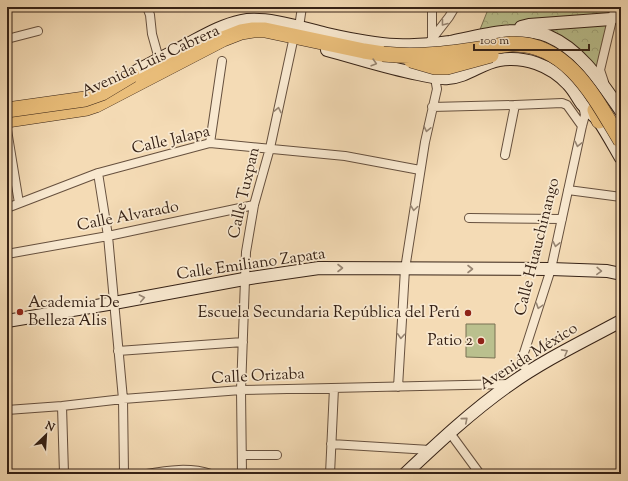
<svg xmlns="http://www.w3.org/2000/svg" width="628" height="481" font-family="'Sorts Mill Goudy',serif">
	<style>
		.forest { fill: url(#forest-crowns); stroke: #787152 }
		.pitch { fill: #bac08e; stroke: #787152 }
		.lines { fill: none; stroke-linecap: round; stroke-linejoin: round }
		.stream { stroke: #737e6f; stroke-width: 2.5 }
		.street-casing { stroke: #66503e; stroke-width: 10 }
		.secondary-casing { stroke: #362216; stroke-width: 14 }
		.highway-casing { stroke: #362216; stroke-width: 16 }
		.street { stroke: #f8e8cf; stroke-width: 8 }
		.secondary { stroke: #f8e8cf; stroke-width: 12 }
		.highway { stroke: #eabe7a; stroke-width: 15 }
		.highway-bridge-casing { stroke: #362216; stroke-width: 16; stroke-linecap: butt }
		.highway-bridge { stroke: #eabe7a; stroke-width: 15 }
		.oneway { stroke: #978572 }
		.poi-dot { fill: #8f2418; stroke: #f8e8cf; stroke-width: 1.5 }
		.labels { text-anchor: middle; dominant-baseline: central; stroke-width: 3.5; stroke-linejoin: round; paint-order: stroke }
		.street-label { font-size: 16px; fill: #362216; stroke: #f8e8cf }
		.poi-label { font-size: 16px; fill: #362216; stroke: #f8e8cf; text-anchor: end }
	</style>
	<defs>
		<pattern id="forest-crowns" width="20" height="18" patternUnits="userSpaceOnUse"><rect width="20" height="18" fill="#bac08e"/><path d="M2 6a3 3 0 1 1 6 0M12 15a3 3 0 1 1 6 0" fill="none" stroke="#a0a57a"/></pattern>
	</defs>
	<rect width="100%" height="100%" fill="#f4dbb5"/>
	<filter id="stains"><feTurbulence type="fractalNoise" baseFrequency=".005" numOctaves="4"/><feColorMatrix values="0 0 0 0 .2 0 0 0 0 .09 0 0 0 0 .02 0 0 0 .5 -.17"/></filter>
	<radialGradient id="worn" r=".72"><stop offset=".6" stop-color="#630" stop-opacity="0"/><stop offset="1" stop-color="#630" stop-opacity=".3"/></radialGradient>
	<path class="forest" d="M489 7H608V18L599 70C577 55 541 32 514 33 502 33 489 36 477 37Z"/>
	<path class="pitch" d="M466 324H495V358L466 357Z"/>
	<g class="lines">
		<path class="stream" d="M619 19H621"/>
		<defs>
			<path id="street" d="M147 7 150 15 152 34 159 59
				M299 27 302 7
				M7 39 38 31
				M432 39V7
				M428 44 449 17 455 7
				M604 82 600 70 615 7
				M432 107 515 105 562 103 567 105 582 126
				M7 130 19 203
				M210 143 222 61
				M505 155 515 105
				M98 173 108 236 123 399 124 474
				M568 190 621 197
				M7 208 98 173 210 143 345 156 420 170
				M469 218 562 219
				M7 254 108 236 254 205
				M118 351 243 342
				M531 371 522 365V359L551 269 582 126 585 115 583 106
				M398 387 405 269 425 142 437 89 435 78
				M62 406 64 474
				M7 410 62 406 123 399 241 390 509 384
				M450 433 480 474
				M331 444 430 450
				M242 455H277
				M7 473V474
				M147 474C168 470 190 467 211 474
				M242 474 241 390 246 252 254 205 270 148 293 41
				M330 474 334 388"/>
			<path id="secondary" d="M521 27 529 25 611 19
				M327 50C357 58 387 68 418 74 428 76 438 79 448 78 467 77 481 63 499 60 525 56 550 65 568 84 574 90 577 97 582 104 587 110 594 115 599 121 607 133 614 146 621 158
				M124 78C145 66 167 55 188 44 205 35 222 25 241 21 265 16 303 28 327 34 349 39 373 44 396 45 414 46 432 45 450 42 479 36 520 24 548 36 581 50 601 82 621 111
				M7 321 114 303 244 279 319 268 551 269 607 271 621 274
				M405 474C438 443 472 411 509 385 544 360 584 341 621 321"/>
			<path id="highway" d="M595 110 599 121
				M7 120 87 108 96 105 223 39 241 32 253 30H265L364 51 383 54"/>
		</defs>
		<use href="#street" class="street-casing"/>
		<use href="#secondary" class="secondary-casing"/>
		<use href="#highway" class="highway-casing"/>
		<use href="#street" class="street"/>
		<use href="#secondary" class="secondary"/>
		<use href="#highway" class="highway"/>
		<defs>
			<path id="highway-bridge" d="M383 54C427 59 469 50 511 44 568 42 596 100 621 141
				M411 60 435 67H447L491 55
				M7 110 85 99 102 93 132 75"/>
		</defs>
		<use href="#highway-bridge" class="highway-bridge-casing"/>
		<use href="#highway-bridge" class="highway-bridge"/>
	</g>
	<defs><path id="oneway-chevron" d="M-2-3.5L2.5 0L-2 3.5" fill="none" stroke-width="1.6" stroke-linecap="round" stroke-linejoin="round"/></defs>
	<g class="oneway">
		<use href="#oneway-chevron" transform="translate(444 23) rotate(128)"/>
		<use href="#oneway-chevron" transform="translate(374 63) rotate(16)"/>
		<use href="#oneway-chevron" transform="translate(278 110) rotate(-78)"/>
		<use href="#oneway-chevron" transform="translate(427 129) rotate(102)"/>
		<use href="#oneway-chevron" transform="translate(578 144) rotate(103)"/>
		<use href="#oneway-chevron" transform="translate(414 208) rotate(98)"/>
		<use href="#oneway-chevron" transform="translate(556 244) rotate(102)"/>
		<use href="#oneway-chevron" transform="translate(340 268)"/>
		<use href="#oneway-chevron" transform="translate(470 269)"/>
		<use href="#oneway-chevron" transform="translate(599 271) rotate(2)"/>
		<use href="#oneway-chevron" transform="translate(142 298) rotate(-11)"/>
		<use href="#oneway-chevron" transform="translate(539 306) rotate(108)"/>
		<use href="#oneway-chevron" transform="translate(401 336) rotate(94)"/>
		<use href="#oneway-chevron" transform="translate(565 352) rotate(-29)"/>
		<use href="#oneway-chevron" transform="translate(465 420) rotate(-41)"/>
	</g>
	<g class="poi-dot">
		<circle cx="20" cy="312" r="4"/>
		<circle cx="468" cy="313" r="4"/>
		<circle cx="481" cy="341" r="4"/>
	</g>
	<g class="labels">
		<g class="street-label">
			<text transform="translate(151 62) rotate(-25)">Avenida Luis Cabrera</text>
			<text transform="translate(171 141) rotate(-13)">Calle Jalapa</text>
			<text transform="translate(245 193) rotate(-77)">Calle Tuxpan</text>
			<text transform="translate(128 217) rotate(-11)">Calle Alvarado</text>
			<text transform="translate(538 247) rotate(-76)">Calle Huauchinango</text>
			<text transform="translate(251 265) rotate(-8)">Calle Emiliano Zapata</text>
			<text transform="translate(529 357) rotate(-32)">Avenida México</text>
			<text transform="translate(258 377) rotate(-3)">Calle Orizaba</text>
		</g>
		<g class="poi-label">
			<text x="28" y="303" text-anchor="start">Academia De<tspan x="28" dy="18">Belleza Alis</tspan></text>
			<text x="460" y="313">Escuela Secundaria República del Perú</text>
			<text x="473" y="341">Patio 2</text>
		</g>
	</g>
	<rect width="628" height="481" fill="none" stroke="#f4dbb5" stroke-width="24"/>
	<rect x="8" y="8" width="612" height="465" fill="none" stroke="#362216" stroke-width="2"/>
	<rect x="12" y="12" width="604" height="457" fill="none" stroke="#362216"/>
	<g transform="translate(46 435) rotate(25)" stroke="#f8e8cf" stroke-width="3" paint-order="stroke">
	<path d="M0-3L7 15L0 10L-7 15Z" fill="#362216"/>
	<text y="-6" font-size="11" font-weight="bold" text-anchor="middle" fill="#362216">N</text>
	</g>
	<path d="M474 44v6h115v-6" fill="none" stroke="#362216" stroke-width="2"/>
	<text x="480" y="44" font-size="12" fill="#362216" stroke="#f8e8cf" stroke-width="3" paint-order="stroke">100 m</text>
	<rect width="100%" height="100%" filter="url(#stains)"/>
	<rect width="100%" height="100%" fill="url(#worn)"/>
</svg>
